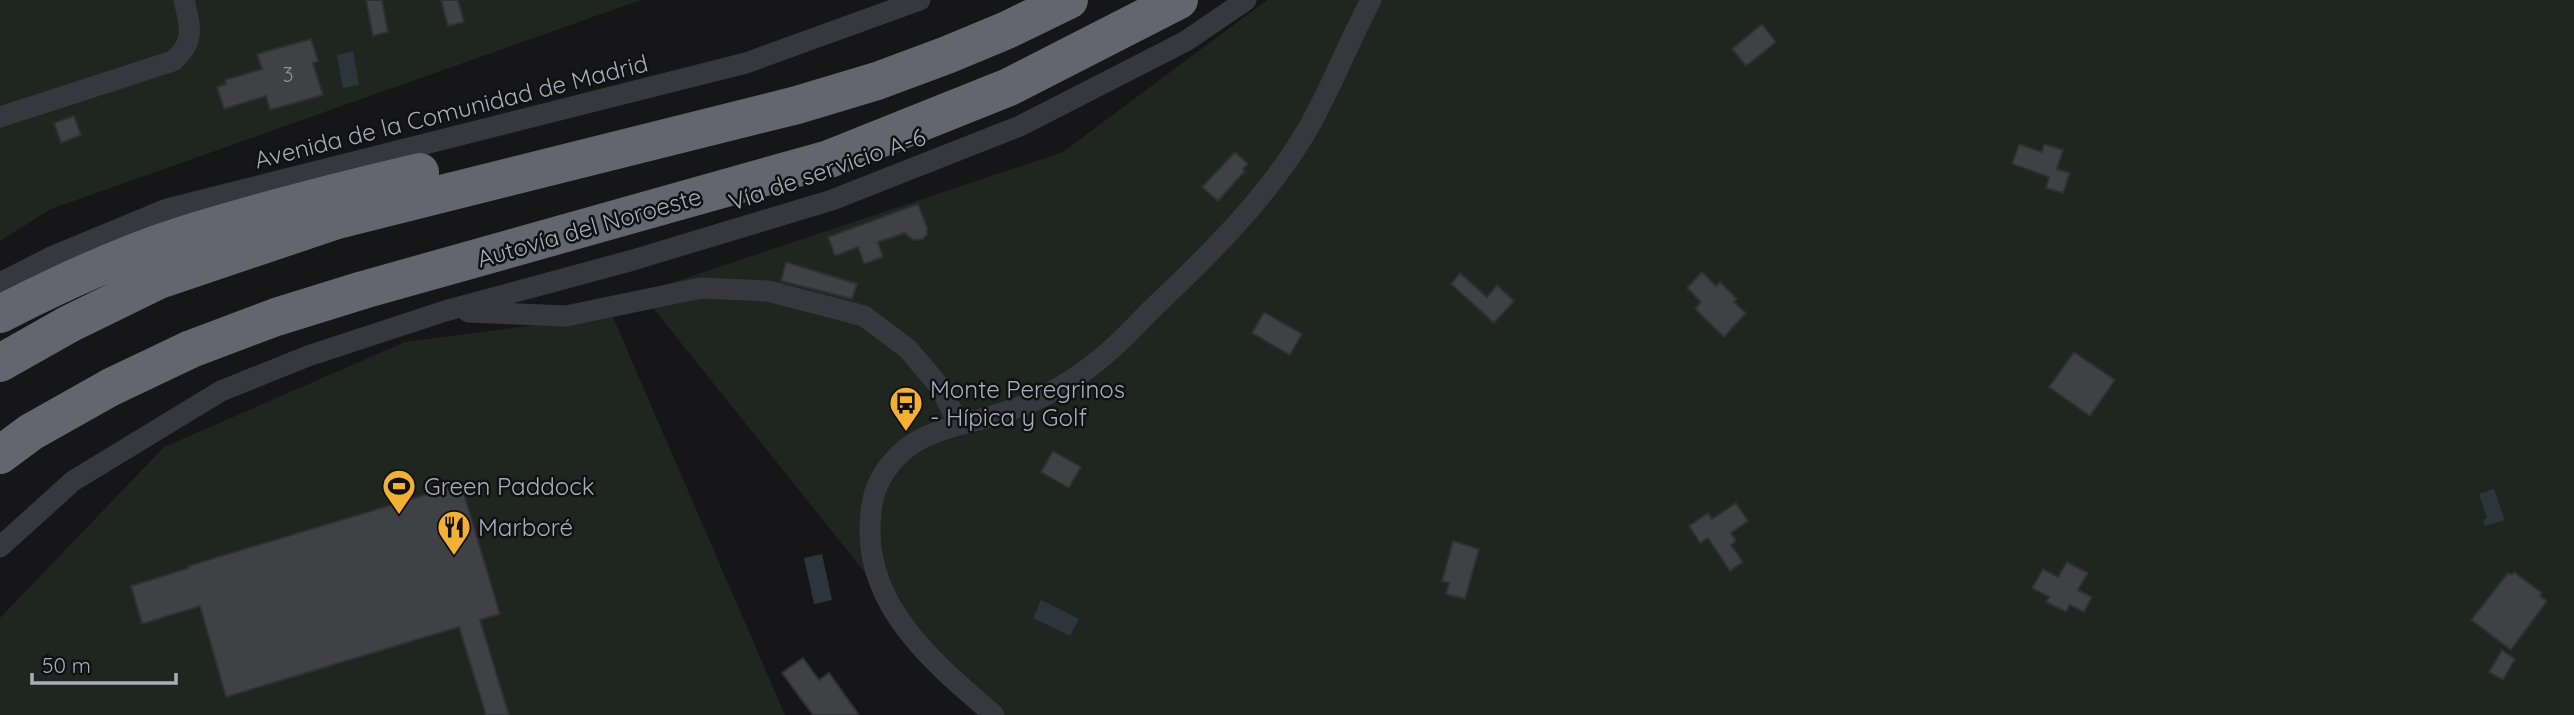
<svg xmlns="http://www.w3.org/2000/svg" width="2574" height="715" font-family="Quicksand,sans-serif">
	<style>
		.green { fill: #1e261f }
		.water { fill: #2c353c }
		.building { fill: #404145; stroke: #303034; stroke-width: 2 }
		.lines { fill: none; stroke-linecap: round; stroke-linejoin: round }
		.street { stroke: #37383d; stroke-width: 21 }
		.highway { stroke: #63666e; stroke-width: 38 }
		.labels { text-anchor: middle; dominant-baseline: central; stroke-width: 5; stroke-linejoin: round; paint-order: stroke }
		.number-label { font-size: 21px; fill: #8e929b }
		.street-label { font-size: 24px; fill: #a8adb8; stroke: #111113 }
		.poi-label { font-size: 24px; fill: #a8adb8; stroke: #111113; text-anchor: start }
	</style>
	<rect width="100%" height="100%" fill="#161618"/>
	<path class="green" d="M0 0H641L51 209 0 241Z
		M1267 0H2574V715H979L641 293 1063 152Z
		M612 315 785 715H0V618L164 447 405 342Z"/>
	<path class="water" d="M353 51 359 85 343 88 337 55Z
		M2494 489 2505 520 2485 526 2483 520 2487 518 2479 494Z
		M822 554 832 600 814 604 804 558Z
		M1041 600 1079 619 1070 636 1033 618Z"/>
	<path class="building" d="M366 0H382L388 32 373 36Z
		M441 0H458L464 22 448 26Z
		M1762 24 1776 42 1746 66 1732 49Z
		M311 39 318 61 313 63 323 95 270 110 266 96 224 109 217 87 226 84 225 80 262 69 257 54Z
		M74 116 81 135 61 143 54 123Z
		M2019 144 2042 152 2044 144 2063 150 2057 169 2070 173 2063 193 2046 188 2049 177 2012 164Z
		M1235 152 1248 164 1243 169 1245 171 1218 201 1202 187Z
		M918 204 927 228V234L923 239 913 240 905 233 878 242 883 257 864 264 858 247 835 256 828 237Z
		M786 262 857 284 852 299 781 281Z
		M1702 272 1716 286 1720 282 1737 299 1734 302 1746 313 1724 337 1695 309 1701 302 1687 288Z
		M1460 273 1487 297 1497 285 1514 301 1494 323 1451 284Z
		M1264 312 1302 334 1290 355 1252 333Z
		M2074 352 2115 380 2090 416 2049 387Z
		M1053 451 1081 467 1069 488 1041 472Z
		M461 484 500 614 480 620 509 715H486L459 627 226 697 200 606 142 624 131 586 189 568 188 566Z
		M1736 503 1748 521 1731 533 1736 541 1731 545 1743 562 1730 571 1708 538 1700 543 1689 526 1708 513 1712 519Z
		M1453 541 1479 549 1465 599 1446 594 1449 583 1442 581Z
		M2067 562 2088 573 2078 590 2092 597 2084 612 2070 605 2066 612 2046 602 2049 597 2032 588 2043 569 2058 577Z
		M2514 572 2542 593 2540 596 2547 601 2511 650 2471 620 2508 573 2512 575Z
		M2502 650 2515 659 2503 680 2489 672Z
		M803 658 819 680 829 673 859 715H813L782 673Z"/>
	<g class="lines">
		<path class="street" d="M0 117 173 61C196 41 190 27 184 0
			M0 283 51 257 167 209 746 63 920 0
			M468 312 566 316 701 288 768 291 864 316 908 349 940 387 959 425
			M0 547 73 481 221 391 308 356 445 311 633 260 832 200 1020 126 1186 41 1246 0
			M994 715C939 667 871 613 870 533 870 517 871 497 879 482 907 427 958 429 1008 411 1041 400 1073 381 1100 359 1119 344 1136 325 1153 308 1208 256 1263 202 1303 137 1329 94 1347 45 1371 0"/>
		<path class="highway" d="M0 314C57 285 116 257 177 237 257 212 339 191 420 172
			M0 363 69 324 159 280 337 220 797 105 877 81 947 55 1007 30 1069 0
			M0 455 31 432 111 387 191 349 276 317 363 290 829 159 1009 87 1179 0"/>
	</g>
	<defs>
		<symbol id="bus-pin" viewBox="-11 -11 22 30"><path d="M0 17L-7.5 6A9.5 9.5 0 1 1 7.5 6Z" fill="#f2b134" stroke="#111113"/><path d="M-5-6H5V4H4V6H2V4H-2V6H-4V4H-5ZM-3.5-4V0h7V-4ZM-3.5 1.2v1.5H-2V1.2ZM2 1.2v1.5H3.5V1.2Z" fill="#111"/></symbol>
		<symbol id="stadium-pin" viewBox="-11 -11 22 30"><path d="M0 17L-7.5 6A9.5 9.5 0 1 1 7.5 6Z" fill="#f2b134" stroke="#111113"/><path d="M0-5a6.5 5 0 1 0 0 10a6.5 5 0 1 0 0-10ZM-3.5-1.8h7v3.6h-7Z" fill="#111"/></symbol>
		<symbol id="restaurant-pin" viewBox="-11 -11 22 30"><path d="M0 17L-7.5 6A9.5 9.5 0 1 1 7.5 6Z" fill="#f2b134" stroke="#111113"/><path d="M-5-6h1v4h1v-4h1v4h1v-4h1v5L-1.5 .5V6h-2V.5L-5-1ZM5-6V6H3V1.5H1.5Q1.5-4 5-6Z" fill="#111"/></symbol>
	</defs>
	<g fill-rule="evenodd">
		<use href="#bus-pin" x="887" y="384" width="38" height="52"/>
		<use href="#stadium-pin" x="380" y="467" width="38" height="52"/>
		<use href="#restaurant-pin" x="435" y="508" width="38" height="52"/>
	</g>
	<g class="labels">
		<g class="number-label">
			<text x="288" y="74">3</text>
		</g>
		<g class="street-label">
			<text transform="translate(451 111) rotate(-14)">Avenida de la Comunidad de Madrid</text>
			<text transform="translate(827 169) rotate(-19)">Vía de servicio A-6</text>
			<text transform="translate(589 227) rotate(-16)">Autovía del Noroeste</text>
		</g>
		<g class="poi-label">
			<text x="930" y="389">Monte Peregrinos<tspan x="930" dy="28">- Hípica y Golf</tspan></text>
			<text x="424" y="486">Green Paddock</text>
			<text x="478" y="527">Marboré</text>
		</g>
	</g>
	<path d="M32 673v10h144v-10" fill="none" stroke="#a8adb8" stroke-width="3.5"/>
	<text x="42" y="673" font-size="21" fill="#a8adb8" stroke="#111113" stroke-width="5" paint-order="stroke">50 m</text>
</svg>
